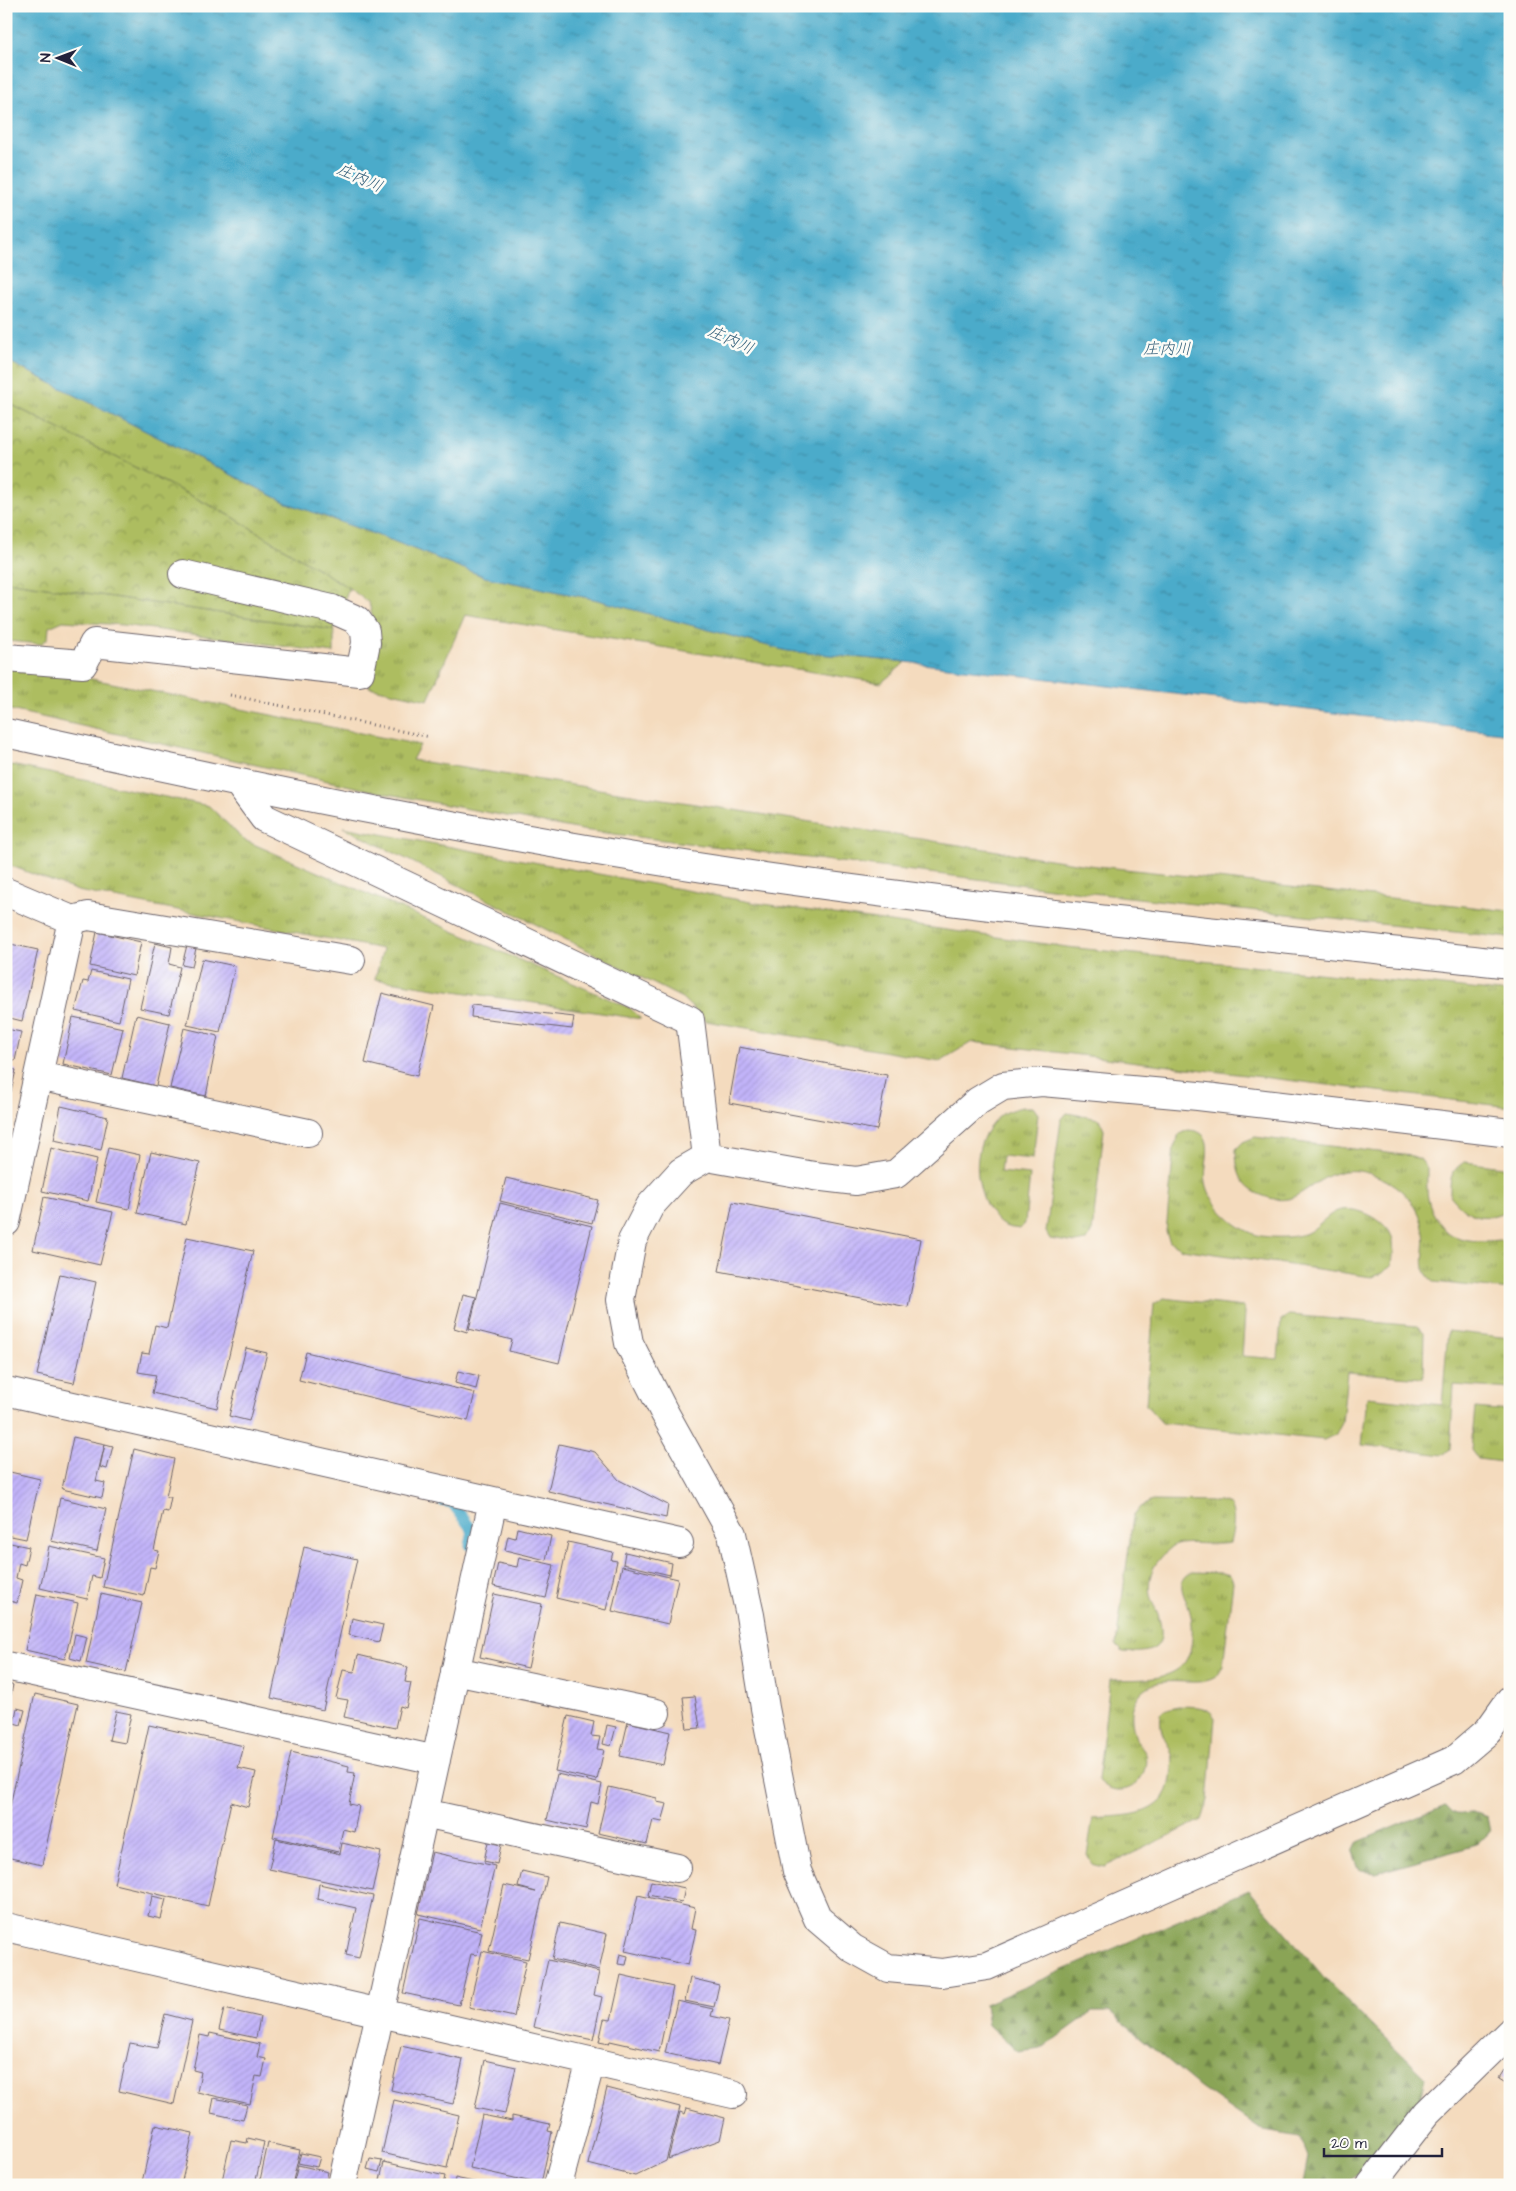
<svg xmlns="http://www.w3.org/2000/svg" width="1516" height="2191" font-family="'Architects Daughter','Klee One',sans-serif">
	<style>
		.grass { fill: url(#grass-tufts); stroke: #68704e }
		.forest { fill: url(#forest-firs); stroke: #566348 }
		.park { fill: url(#park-crowns); stroke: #68704e }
		.water { fill: url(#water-ripples); stroke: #366682 }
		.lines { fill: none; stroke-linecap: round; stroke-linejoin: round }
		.stream { stroke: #4babca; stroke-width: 11 }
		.building { fill: url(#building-hatch) }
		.minor-casing { stroke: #6c6369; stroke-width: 30 }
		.path { stroke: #6c6369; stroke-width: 3; stroke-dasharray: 1 4; stroke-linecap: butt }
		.minor { stroke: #fff; stroke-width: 28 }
		.labels { text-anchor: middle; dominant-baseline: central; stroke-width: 5; stroke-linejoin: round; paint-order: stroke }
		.water-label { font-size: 16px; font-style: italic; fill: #34607b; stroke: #fdfcf7 }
	</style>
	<defs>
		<pattern id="grass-tufts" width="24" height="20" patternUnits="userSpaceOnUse" patternTransform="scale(1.25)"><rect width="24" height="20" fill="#adbd60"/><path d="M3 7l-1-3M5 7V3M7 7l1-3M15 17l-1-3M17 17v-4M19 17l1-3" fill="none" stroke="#8c9950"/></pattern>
		<pattern id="forest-firs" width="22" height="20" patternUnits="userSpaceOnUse" patternTransform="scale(1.25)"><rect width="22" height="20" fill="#8aa456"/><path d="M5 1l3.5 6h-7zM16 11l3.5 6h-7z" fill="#708548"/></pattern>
		<pattern id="park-crowns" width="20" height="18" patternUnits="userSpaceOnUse" patternTransform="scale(1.25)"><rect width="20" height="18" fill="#adbd60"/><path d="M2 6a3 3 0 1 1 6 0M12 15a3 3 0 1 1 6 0" fill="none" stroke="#8c9950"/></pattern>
		<pattern id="water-ripples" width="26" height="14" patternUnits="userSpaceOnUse" patternTransform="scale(1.25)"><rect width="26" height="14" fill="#4babca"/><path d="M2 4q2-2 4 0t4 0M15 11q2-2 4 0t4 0" fill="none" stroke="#3e8ba5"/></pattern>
		<pattern id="building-hatch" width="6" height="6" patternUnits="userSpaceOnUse" patternTransform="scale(1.25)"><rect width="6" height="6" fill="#c2b4f9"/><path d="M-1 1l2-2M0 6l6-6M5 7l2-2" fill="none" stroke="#a69ad6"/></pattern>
	</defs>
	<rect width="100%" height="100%" fill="#fdfcf7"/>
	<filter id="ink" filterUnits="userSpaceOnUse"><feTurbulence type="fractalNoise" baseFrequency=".02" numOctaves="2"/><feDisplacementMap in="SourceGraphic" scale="10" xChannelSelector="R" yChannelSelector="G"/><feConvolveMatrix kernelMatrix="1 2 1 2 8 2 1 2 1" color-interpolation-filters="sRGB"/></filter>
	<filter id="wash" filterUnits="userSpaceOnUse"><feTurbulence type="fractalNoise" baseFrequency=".0096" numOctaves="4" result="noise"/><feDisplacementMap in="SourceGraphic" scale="20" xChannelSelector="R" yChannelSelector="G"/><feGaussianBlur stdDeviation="1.12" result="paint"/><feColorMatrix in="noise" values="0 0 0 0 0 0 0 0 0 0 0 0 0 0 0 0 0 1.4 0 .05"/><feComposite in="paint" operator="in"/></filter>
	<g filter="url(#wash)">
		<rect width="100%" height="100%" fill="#f4dbbe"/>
		<path class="grass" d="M6 360 287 503 388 539 485 577 594 599 787 651 906 662 881 683 465 615 428 700 369 687 378 638 369 603 349 588 231 516 6 402Z
			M6 581 334 630V653L123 625 63 621 49 627 48 638 41 644 6 641Z
			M6 667 47 670 420 745 412 760 1088 865 1510 911V938L1082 892 582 830 377 792 6 709Z
			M6 764 209 806 244 840 630 1008 641 1019 375 979 383 949 78 891 6 864Z
			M343 827 756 903 1067 947 1510 993V1107L972 1042 940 1061 706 1021 682 998Z
			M1022 1107H1033L1038 1114 1033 1159 1002 1156 1000 1172 1030 1175 1025 1223 1020 1229C1015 1228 1009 1228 1005 1226 997 1223 991 1213 987 1206 972 1177 973 1138 1001 1115 1006 1111 1015 1109 1022 1107Z
			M1067 1113 1099 1119 1104 1130 1092 1233 1086 1241 1076 1243 1050 1239 1046 1232 1061 1120Z
			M1188 1130C1220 1131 1202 1163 1206 1182 1210 1206 1238 1231 1261 1236 1275 1238 1294 1238 1307 1233 1317 1228 1325 1217 1335 1212 1354 1203 1390 1220 1393 1241 1394 1248 1393 1257 1392 1264L1383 1273 1372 1277 1182 1249 1170 1242 1166 1232 1174 1147 1179 1135Z
			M1255 1137 1412 1156 1420 1159 1427 1168C1427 1180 1426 1192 1429 1203 1431 1212 1443 1230 1452 1235 1467 1243 1494 1242 1510 1238V1290L1434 1282C1416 1268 1427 1253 1424 1233 1420 1201 1394 1179 1364 1172 1336 1166 1322 1180 1301 1193 1297 1195 1292 1199 1287 1199 1278 1201 1269 1198 1261 1195 1240 1187 1236 1170 1236 1149L1243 1142Z
			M1465 1162 1510 1168V1209C1484 1223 1467 1217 1450 1195 1450 1179 1450 1170 1465 1162Z
			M1164 1298 1243 1307 1245 1313 1242 1356 1278 1359 1281 1320 1289 1315 1417 1326 1424 1332 1423 1378 1347 1372 1342 1423 1336 1434 1324 1440 1162 1423 1146 1405 1154 1304Z
			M1448 1331 1510 1338V1389L1454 1385 1450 1449 1443 1455 1362 1445 1367 1397 1442 1405Z
			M1475 1408 1510 1411V1463L1478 1459 1471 1449Z
			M1152 1501 1220 1502 1230 1505C1236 1515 1233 1531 1230 1543 1215 1546 1187 1541 1176 1545 1169 1548 1164 1554 1159 1560 1150 1570 1148 1583 1150 1596 1151 1602 1156 1608 1158 1614 1168 1649 1154 1654 1123 1652L1116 1645 1133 1516 1140 1507Z
			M1192 1572 1222 1573 1230 1575 1233 1582 1223 1666C1221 1670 1219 1675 1214 1678 1190 1691 1148 1665 1133 1707 1130 1716 1133 1732 1137 1741 1139 1746 1144 1749 1145 1753 1149 1772 1137 1791 1118 1790 1108 1789 1105 1786 1098 1780L1110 1680C1131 1679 1160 1682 1178 1669 1194 1658 1194 1629 1190 1612 1188 1602 1180 1592 1182 1582 1183 1576 1188 1574 1192 1572Z
			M1178 1706C1191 1707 1208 1704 1215 1718L1208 1801 1202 1820 1104 1867 1092 1864 1087 1855 1093 1818C1124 1815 1166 1819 1171 1778 1171 1772 1173 1764 1173 1759 1170 1740 1158 1738 1161 1714L1167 1709Z"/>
		<path class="forest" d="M1446 1805C1458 1820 1460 1812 1475 1813 1479 1813 1483 1816 1487 1817L1490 1832 1477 1845 1376 1873 1360 1871 1353 1852 1358 1842Z
			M1249 1890 1330 1984 1426 2078 1421 2099 1367 2166 1343 2185H1306L1303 2183 1308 2157 1300 2137 1263 2131 1200 2087 1110 2012H1092L1041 2049 1018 2052 988 2025 985 2004Z"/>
		<path class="park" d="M6 402 231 516 349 588 334 630 6 581Z"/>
		<path class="water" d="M6 6H1510V734L906 662 787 651 594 599 485 577 388 539 287 503 6 360Z"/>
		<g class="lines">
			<path class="stream" d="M442 1501 452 1503 473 1531 470 1545"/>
		</g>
		<g id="blocks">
			<path class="building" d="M97 932 141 942 134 976 90 966Z
				M6 943 38 950 22 1021 6 1017Z
				M155 943 172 947 169 964 180 967 169 1014 140 1008Z
				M187 945 196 948 192 967 182 965Z
				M202 959 235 966 220 1032 187 1025Z
				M91 971 128 979 119 1021 75 1011 83 981 88 982Z
				M382 993 434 1006 417 1076 365 1063Z
				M472 1005 574 1017 572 1029 471 1017Z
				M136 1015 170 1023 156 1086 122 1078Z
				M73 1017 123 1028 112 1075 63 1064Z
				M184 1028 218 1036 206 1096 170 1088Z
				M6 1029 21 1032 15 1061 6 1059Z
				M739 1047 887 1075 877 1130 729 1103Z
				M6 1068 16 1070 11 1092 6 1091Z
				M61 1106 108 1117 101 1150 54 1140Z
				M51 1148 97 1159 88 1201 42 1191Z
				M108 1148 140 1155 129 1209 96 1202Z
				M151 1152 200 1163 186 1224 137 1213Z
				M506 1178 598 1200 592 1223 500 1201Z
				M44 1197 113 1212 100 1265 33 1250Z
				M733 1202 921 1239 908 1307 719 1271Z
				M500 1203 592 1226 559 1363 509 1351 512 1340 469 1329Z
				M187 1237 253 1251 217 1408 152 1393 156 1375 138 1372 142 1353 149 1354 155 1325 167 1328Z
				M60 1274 96 1282 74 1383 37 1375Z
				M463 1294 476 1297 467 1332 454 1328Z
				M246 1348 267 1353 249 1421 229 1416Z
				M306 1352 475 1393 468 1421 299 1380Z
				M458 1371 479 1376 476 1389 455 1383Z
				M73 1437 105 1444 96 1481 105 1483 102 1498 62 1489Z
				M105 1444 113 1446 107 1469 100 1467Z
				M559 1444 595 1452 619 1480 668 1505 666 1518 548 1491Z
				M134 1449 174 1459 166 1497H171L168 1512 163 1511 154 1550 159 1551 155 1568 150 1567 144 1596 103 1587Z
				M6 1471 40 1479 26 1539 6 1535Z
				M60 1498 106 1509 97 1551 51 1541Z
				M517 1528 551 1536 546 1560 505 1550 508 1536 515 1538Z
				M6 1542 29 1547 25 1565 19 1563 16 1578 22 1580 17 1603 6 1600Z
				M568 1542 613 1552 611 1560 617 1561 606 1610 556 1598Z
				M49 1546 104 1558 100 1578 92 1576 87 1599 40 1588Z
				M304 1547 357 1559 323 1710 271 1698Z
				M625 1552 672 1563 670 1575 623 1564Z
				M519 1557 554 1565 546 1598 493 1586 498 1563 517 1567Z
				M622 1566 678 1579 668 1624 612 1611Z
				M37 1594 78 1603 65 1659 25 1650Z
				M101 1594 142 1603 126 1672 86 1663Z
				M494 1594 542 1604 528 1668 480 1657Z
				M352 1618 383 1625 379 1642 349 1635Z
				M75 1634 87 1637 81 1661 70 1658Z
				M358 1655 408 1667 405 1682 411 1683 406 1708 400 1706 395 1728 344 1717 348 1700 336 1698 343 1670 354 1672Z
				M6 1683 13 1685 7 1712H6Z
				M35 1694 78 1704 42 1865 6 1857V1824Z
				M695 1696 700 1728 687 1729 683 1697Z
				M17 1708 25 1710 21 1725 14 1723Z
				M116 1711 131 1714 125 1743 109 1740Z
				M568 1716 594 1722 591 1736 600 1737 597 1749 604 1750 597 1780 555 1771Z
				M628 1722 670 1732 663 1765 620 1756Z
				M149 1725 244 1746 238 1768 256 1772 248 1807 231 1802 208 1906 114 1884Z
				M607 1725 616 1727 611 1746 603 1744Z
				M291 1752 349 1766 348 1772 355 1773 349 1804 359 1806 354 1832 343 1829 338 1852 273 1837Z
				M557 1774 602 1784 598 1804 591 1802 586 1829 547 1820Z
				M609 1787 657 1798V1802L667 1804 662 1822 653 1820 647 1844 598 1833Z
				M276 1839 340 1854 342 1843 381 1852 372 1891 269 1869Z
				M488 1842 501 1845 497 1864 484 1861Z
				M432 1852 495 1866 480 1928 418 1914Z
				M522 1871 547 1877 528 1959 489 1951 504 1885 536 1892 518 1887Z
				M651 1881 685 1888 682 1902 648 1895Z
				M319 1884 373 1896 359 1958 346 1955 356 1908 317 1899Z
				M638 1895 695 1908 691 1929 696 1930 688 1965 625 1951Z
				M152 1896 166 1899 161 1919 148 1916Z
				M420 1918 482 1932 477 1955 471 1954 459 2005 403 1993Z
				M560 1923 607 1934 599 1970 552 1959Z
				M482 1951 526 1961 514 2017 469 2007Z
				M620 1954 628 1956 626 1965 618 1964Z
				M548 1960 599 1972 594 1995 602 1997 593 2040 533 2027Z
				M621 1975 673 1987 659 2052 610 2041 609 2044 599 2042 604 2019 611 2020Z
				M690 1978 719 1985 714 2007 685 2001Z
				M677 2001 713 2009 711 2016 729 2020 718 2065 665 2053Z
				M224 2009 260 2017 256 2038 219 2030Z
				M165 2014 192 2021 174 2104 119 2091 130 2043 157 2048Z
				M210 2033 260 2044 257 2057 266 2059 262 2077 256 2076 250 2104 197 2092 201 2072 193 2070 200 2035 209 2037Z
				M401 2046 463 2060 453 2104 391 2090Z
				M485 2060 516 2067 505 2114 475 2108Z
				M1510 2062V2084L1500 2078Z
				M607 2088 680 2107 666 2161 635 2176 588 2164Z
				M214 2098 247 2105 243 2120 211 2113Z
				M394 2100 459 2115 447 2168 382 2153Z
				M687 2108 725 2118 720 2140 668 2159 680 2112 685 2114Z
				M482 2115 512 2121V2116L550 2124 548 2131 552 2132 541 2184 470 2168Z
				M155 2125 193 2133 181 2185H154L142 2182Z
				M248 2138 264 2142 255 2185H221L231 2140 247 2143Z
				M268 2143 300 2150 292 2185H259Z
				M301 2153 320 2157 317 2167 298 2163Z
				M370 2159 382 2161 379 2172 367 2169Z
				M384 2162 445 2176 443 2185H379Z
				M298 2165 328 2172 325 2185H293Z
				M455 2178 483 2184V2185H454Z"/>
		</g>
	</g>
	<g filter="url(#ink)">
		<use href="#blocks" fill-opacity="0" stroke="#6c6369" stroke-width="1"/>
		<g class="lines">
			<defs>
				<path id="minor" d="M6 658 83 664 94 643 360 672 366 643 365 631 357 620 332 609 183 574
					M6 733C258 788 510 841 765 877 1013 912 1261 936 1510 964
					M239 784 264 818 690 1020 707 1157 681 1172 650 1206 632 1241 621 1300 629 1343 663 1410 732 1534 750 1615 765 1708 797 1871 818 1919 852 1948 888 1968 942 1973 987 1966 1454 1760 1488 1731 1510 1700
					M6 892 72 920 6 1222
					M72 920 88 916 351 960
					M38 1076 308 1133
					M707 1157 814 1176 856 1181 896 1174 978 1101 1003 1086 1042 1082 1198 1096 1510 1133
					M6 1391 679 1543
					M6 1666 436 1760
					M455 1671 656 1713
					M424 1813 677 1868
					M6 1927 733 2094
					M342 2185 493 1501
					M558 2185 591 2061
					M1371 2185 1427 2113 1510 2032"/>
			</defs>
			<use href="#minor" class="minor-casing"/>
			<path class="path" d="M230 695 430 737"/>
			<use href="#minor" class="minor"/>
		</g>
	</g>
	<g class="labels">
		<g class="water-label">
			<text transform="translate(360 178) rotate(24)">庄内川</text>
			<text transform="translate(731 340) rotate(24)">庄内川</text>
			<text x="1167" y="349">庄内川</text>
		</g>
	</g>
	<rect width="1516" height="2191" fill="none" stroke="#fdfcf7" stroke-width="25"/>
	<g transform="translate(58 58) rotate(271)" stroke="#fdfcf7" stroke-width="4" paint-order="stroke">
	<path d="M0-4L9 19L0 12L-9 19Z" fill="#22223b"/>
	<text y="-8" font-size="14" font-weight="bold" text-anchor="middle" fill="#22223b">N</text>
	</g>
	<path d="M1324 2148v8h118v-8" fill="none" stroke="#22223b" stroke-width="2.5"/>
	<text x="1331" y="2148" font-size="15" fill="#22223b" stroke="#fdfcf7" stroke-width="4" paint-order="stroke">20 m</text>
</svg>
